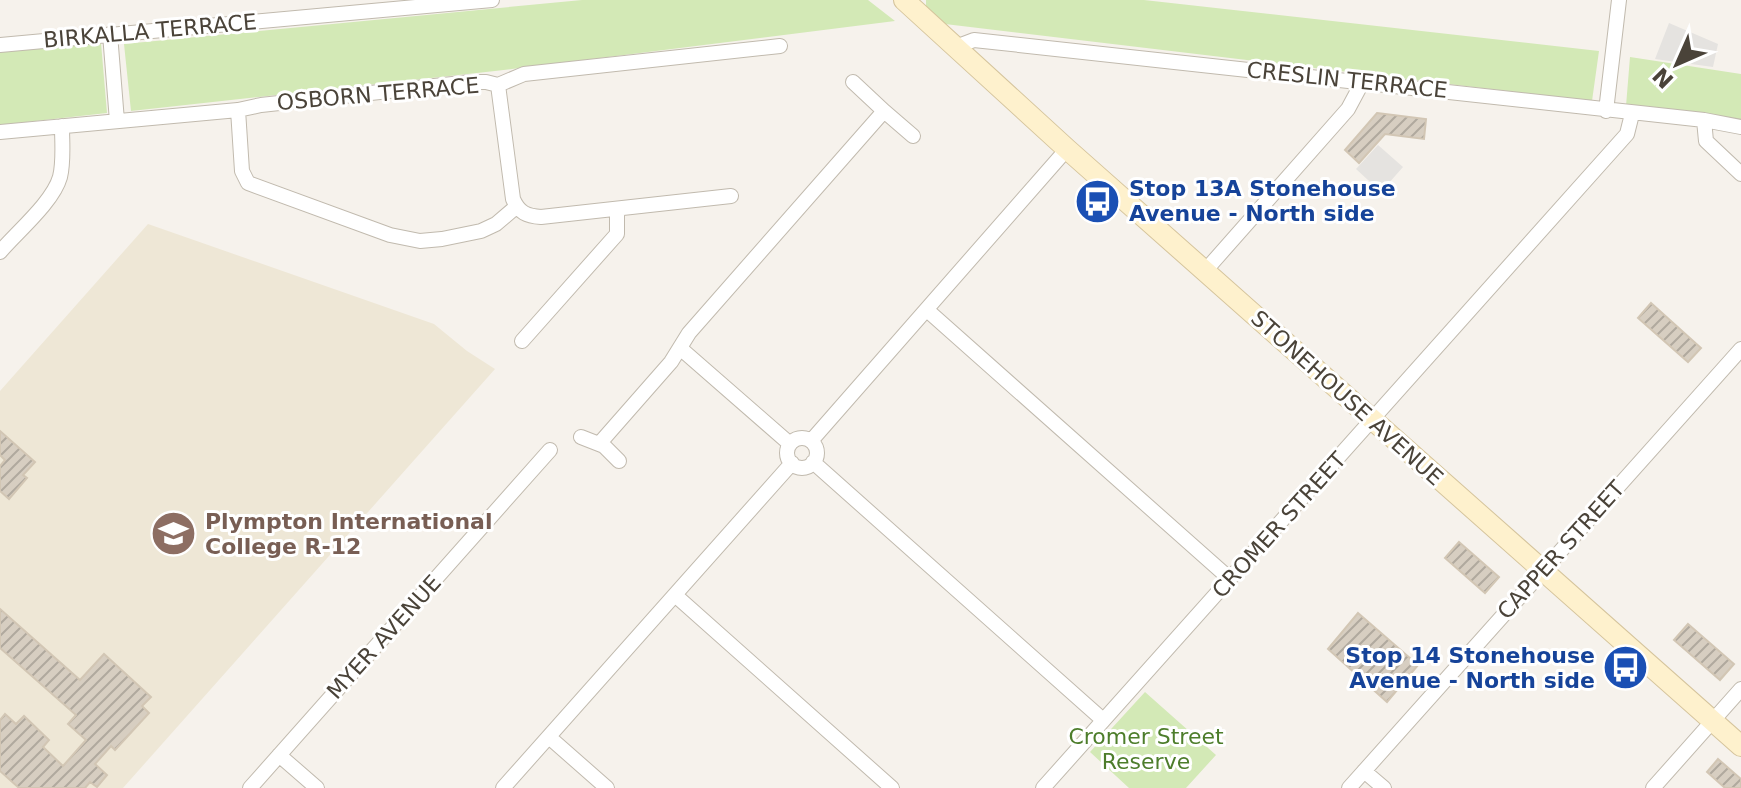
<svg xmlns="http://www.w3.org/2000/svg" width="1741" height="788" font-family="'DejaVu Sans',sans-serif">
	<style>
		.education { fill: #eee7d6 }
		.green { fill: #d3e9b6 }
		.parking { fill: #e5e3e0 }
		.building { fill: url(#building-hatch); stroke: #d2c6b4; stroke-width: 2 }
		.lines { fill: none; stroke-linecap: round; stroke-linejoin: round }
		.street-casing { stroke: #c1baae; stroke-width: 16 }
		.secondary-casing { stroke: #d5c49c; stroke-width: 22 }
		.street { stroke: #fff; stroke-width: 14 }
		.secondary { stroke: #fef1cd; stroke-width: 20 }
		.labels { text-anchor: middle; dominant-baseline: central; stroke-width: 6; stroke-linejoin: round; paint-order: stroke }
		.street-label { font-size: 22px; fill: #4a4339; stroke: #fff }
		.transit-label { font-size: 22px; font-weight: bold; fill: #164399; stroke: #fff; text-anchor: start }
		.education-label { font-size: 22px; font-weight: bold; fill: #785e54; stroke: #fff; text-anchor: start }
		.park-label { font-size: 22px; fill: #4d7d2b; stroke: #fff }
	</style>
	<defs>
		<pattern id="building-hatch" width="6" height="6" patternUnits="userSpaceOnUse" patternTransform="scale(2)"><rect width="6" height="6" fill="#d7cec1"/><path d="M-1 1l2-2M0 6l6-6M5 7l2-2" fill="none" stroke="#b0a99e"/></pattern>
	</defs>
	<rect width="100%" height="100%" fill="#f6f2ec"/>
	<path class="education" d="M148 224 434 324 467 351 495 369 123 788H0V391Z"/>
	<path class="green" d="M582 0H868L895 21 495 71 131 111 124 44Z
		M926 0H1144L1599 51 1592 101 945 24 926 10Z
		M101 43 107 113 0 125V52Z
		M1630 57 1741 74V121L1626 106Z
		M1145 692 1216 755 1186 788H1129L1090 752Z"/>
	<path class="parking" d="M1669 23 1718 44 1713 67 1655 59Z
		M1378 145 1403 167 1381 192 1356 169Z"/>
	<path class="building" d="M1377 113 1426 119 1424 139 1385 134 1359 163 1345 150Z
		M1651 303 1701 348 1688 362 1638 318Z
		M0 431 35 462 23 475 27 478 9 499 0 491V466L5 460 0 455Z
		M1459 542 1499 577 1485 593 1445 558Z
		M0 609 80 680 104 654 151 697 142 706 149 713 115 750 111 746 95 764 107 775 97 787 90 782 85 788H19L0 771V720L5 714 16 724 24 716 49 740 43 747 63 766 86 740 68 724 76 715 0 648Z
		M1358 613 1418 665 1387 702 1328 649Z
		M1688 624 1734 664 1720 680 1674 640Z
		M1718 759 1741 779V788H1725L1707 772Z"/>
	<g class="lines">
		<defs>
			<path id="street" d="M110 34 117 121
				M0 45 492 0
				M953 48 974 40 1704 120 1741 127
				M498 85 513 199C519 213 527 216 541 217L731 196
				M238 110 242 171 248 183 390 235 420 241 442 239 481 231 496 224 516 207
				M884 111 913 136
				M1606 111 1619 0
				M1704 120 1706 141 1741 174
				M0 132 238 110 261 105 471 82H486L498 85 524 74 780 46
				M0 252C17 232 53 202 60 177 64 161 62 143 62 126
				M1205 271 1348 109 1363 81
				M927 310 1230 579
				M522 341 617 234V209
				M680 348 790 444
				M581 437 604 446 619 461
				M787 453a15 15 0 1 1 30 0a15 15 0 1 1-30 0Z
				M811 441 1067 149
				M599 444 671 362 689 333 884 111 853 82
				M813 462 1103 720
				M675 595 892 788
				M549 737 607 788
				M279 755 317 788
				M1364 771 1384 788
				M250 788 550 450
				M503 788 792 463
				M1043 788 1627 134 1632 114
				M1349 788 1741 349
				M1653 788 1741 689"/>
			<path id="secondary" d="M904 0 1067 149 1741 746"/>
		</defs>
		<use href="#street" class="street-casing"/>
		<use href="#secondary" class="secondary-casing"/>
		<use href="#street" class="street"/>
		<use href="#secondary" class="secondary"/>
	</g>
	<defs>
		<symbol id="bus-disc" viewBox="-11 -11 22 22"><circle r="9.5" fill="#1a4fb4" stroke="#fff"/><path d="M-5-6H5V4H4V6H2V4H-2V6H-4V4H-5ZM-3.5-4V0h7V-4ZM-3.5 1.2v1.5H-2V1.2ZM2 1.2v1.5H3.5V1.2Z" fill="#fff"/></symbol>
		<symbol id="school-disc" viewBox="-11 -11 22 22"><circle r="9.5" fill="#8d6e63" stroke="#fff"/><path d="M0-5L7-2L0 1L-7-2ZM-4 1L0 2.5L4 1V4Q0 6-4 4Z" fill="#fff"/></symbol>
	</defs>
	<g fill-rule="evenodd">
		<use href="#bus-disc" x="1072" y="176" width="51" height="51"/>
		<use href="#school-disc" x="148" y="508" width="51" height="51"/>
		<use href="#bus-disc" x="1600" y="642" width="51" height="51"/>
	</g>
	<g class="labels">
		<g class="street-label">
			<text transform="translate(150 31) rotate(-5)">BIRKALLA TERRACE</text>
			<text transform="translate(1347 80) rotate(6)">CRESLIN TERRACE</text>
			<text transform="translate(378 94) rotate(-5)">OSBORN TERRACE</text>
			<text transform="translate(1347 398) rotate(42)">STONEHOUSE AVENUE</text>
			<text transform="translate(1279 525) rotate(-48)">CROMER STREET</text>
			<text transform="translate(1561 550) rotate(-48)">CAPPER STREET</text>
			<text transform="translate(384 637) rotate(-48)">MYER AVENUE</text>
		</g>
		<g class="transit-label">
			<text x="1129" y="188">Stop 13A Stonehouse<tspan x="1129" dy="25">Avenue - North side</tspan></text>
			<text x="1595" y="655" text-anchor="end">Stop 14 Stonehouse<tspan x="1595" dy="25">Avenue - North side</tspan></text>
		</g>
		<g class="education-label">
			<text x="205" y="521">Plympton International<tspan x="205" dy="25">College R-12</tspan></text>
		</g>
		<g class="park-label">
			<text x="1146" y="736">Cromer Street<tspan x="1146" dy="25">Reserve</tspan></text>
		</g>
	</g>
	<g transform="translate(1677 64) rotate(225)" stroke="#ffffff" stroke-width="6" paint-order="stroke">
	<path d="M0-6L14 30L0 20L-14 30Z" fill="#4a4339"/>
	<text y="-12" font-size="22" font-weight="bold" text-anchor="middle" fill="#4a4339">N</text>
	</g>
</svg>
